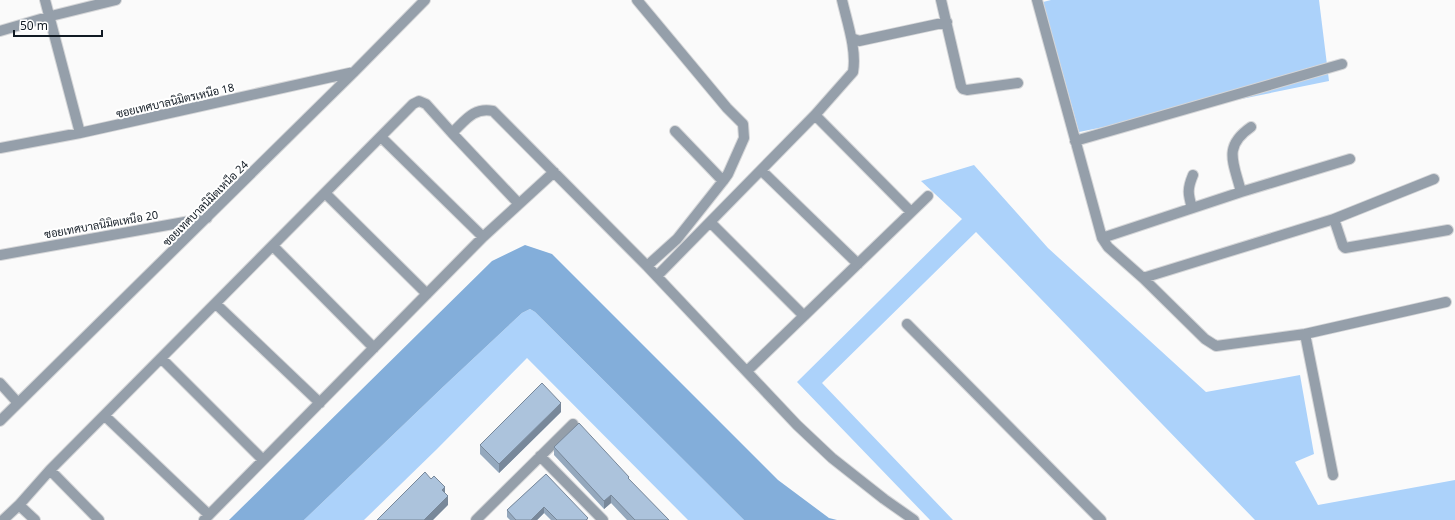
<svg xmlns="http://www.w3.org/2000/svg" width="1455" height="520" font-family="'Noto Sans',Sarabun,sans-serif">
	<style>
		.green { fill: #acd2fa }
		.water { fill: #83aeda }
		.lines { fill: none; stroke-linecap: round; stroke-linejoin: round }
		.minor-casing { stroke: #d5d6d8; stroke-width: 12 }
		.minor { stroke: #959faa; stroke-width: 10 }
		.wall { fill: #94a8bd }
		.shaded-wall { fill: #78889a }
		.building { fill: #acc3dc; stroke: #78889a }
		.labels { text-anchor: middle; dominant-baseline: central; stroke-width: 4; stroke-linejoin: round; paint-order: stroke }
		.street-label { font-size: 11px; fill: #111a23; stroke: #fff }
	</style>
	<rect width="100%" height="100%" fill="#fafafa"/>
	<path class="green" d="M1051 0H1319L1329 81 1079 132 1043 2Z
		M974 165 1048 248 1206 392 1300 375 1314 454 1295 462 1318 505 1455 480V520H1255L976 232 822 383 953 520H930L797 382 962 219 921 181Z
		M530 309 535 312 744 520H688L527 358 437 449 364 520H304L444 386 522 313Z"/>
	<path class="water" d="M525 245 552 254 778 480 829 518 837 520H744L535 312 530 309 522 313 444 386 304 520H229L492 261Z"/>
	<g class="lines">
		<defs>
			<path id="minor" d="M45 0 80 133
				M637 0 727 108 743 124 744 138 728 174 723 181 677 239 647 266
				M941 0 961 86 963 89 967 90 1018 83
				M1037 0 1102 238 1108 247 1143 278 1205 339 1216 346 1305 334 1446 302
				M0 31 51 16 116 0
				M852 38 859 41 947 22
				M815 115 911 212
				M675 131 723 181
				M452 133 519 204
				M381 137 483 237
				M1075 141 1342 64
				M0 148 80 133 354 72
				M762 171 858 264
				M1241 192C1234 163 1222 147 1251 127
				M325 193 427 294
				M1192 208C1188 194 1187 189 1193 175
				M1334 219 1434 179
				M710 222 804 316
				M1102 238 1241 192 1350 159
				M273 246 374 348
				M0 255 207 218
				M657 276 815 115 853 72C857 50 847 22 842 0
				M1143 278 1334 219 1343 246 1345 248 1448 230
				M216 304 320 403
				M907 324 1101 520
				M1305 334 1333 475
				M162 359 263 460
				M747 371 928 196
				M0 383 18 403
				M105 416 209 515
				M0 421 354 72 425 0
				M540 456 603 520
				M50 470 99 520
				M3 520 19 505
				M35 520 19 505 50 470 413 104 419 101 426 104 452 133C465 121 473 107 493 111L647 266 797 425 832 458 884 499 914 520
				M204 520 483 237 554 172
				M476 520 573 424"/>
		</defs>
		<use href="#minor" class="minor-casing"/>
		<use href="#minor" class="minor"/>
	</g>
	<path class="wall" d="M561 412 499 473 480 454V445Z
		M554 447 629 480 669 520H627L611 503 604 509 554 455Z
		M546 474 588 520H551L544 513 537 520H510L507 517V510Z"/>
	<path class="shaded-wall" d="M561 403V412L499 473V464Z
		M445 487V496L442 490Z
		M611 495V503L604 509V501Z
		M448 496V505L433 520H424Z
		M544 507V513L537 520H531Z"/>
	<path class="building" d="M542 383 561 403 499 464 480 445Z
		M579 423 629 477 628 478 669 520H635L611 495 604 501 554 447Z
		M425 472 431 479 434 476 445 487 442 490 448 496 424 520H377Z
		M546 474 588 518 586 520H557L544 507 531 520H516L507 510Z"/>
	<g class="labels">
		<g class="street-label">
			<text transform="translate(175 100) rotate(-13)">ซอยเทศบาลนิมิตรเหนือ 18</text>
			<text transform="translate(205 203) rotate(-45)">ซอยเทศบาลนิมิตเหนือ 24</text>
			<text transform="translate(101 224) rotate(-10)">ซอยเทศบาลนิมิตเหนือ 20</text>
		</g>
	</g>
	<path d="M14 30v6h88v-6" fill="none" stroke="#111a23" stroke-width="2"/>
	<text x="20" y="30" font-size="12" fill="#111a23" stroke="#ffffff" stroke-width="3" paint-order="stroke">50 m</text>
</svg>
